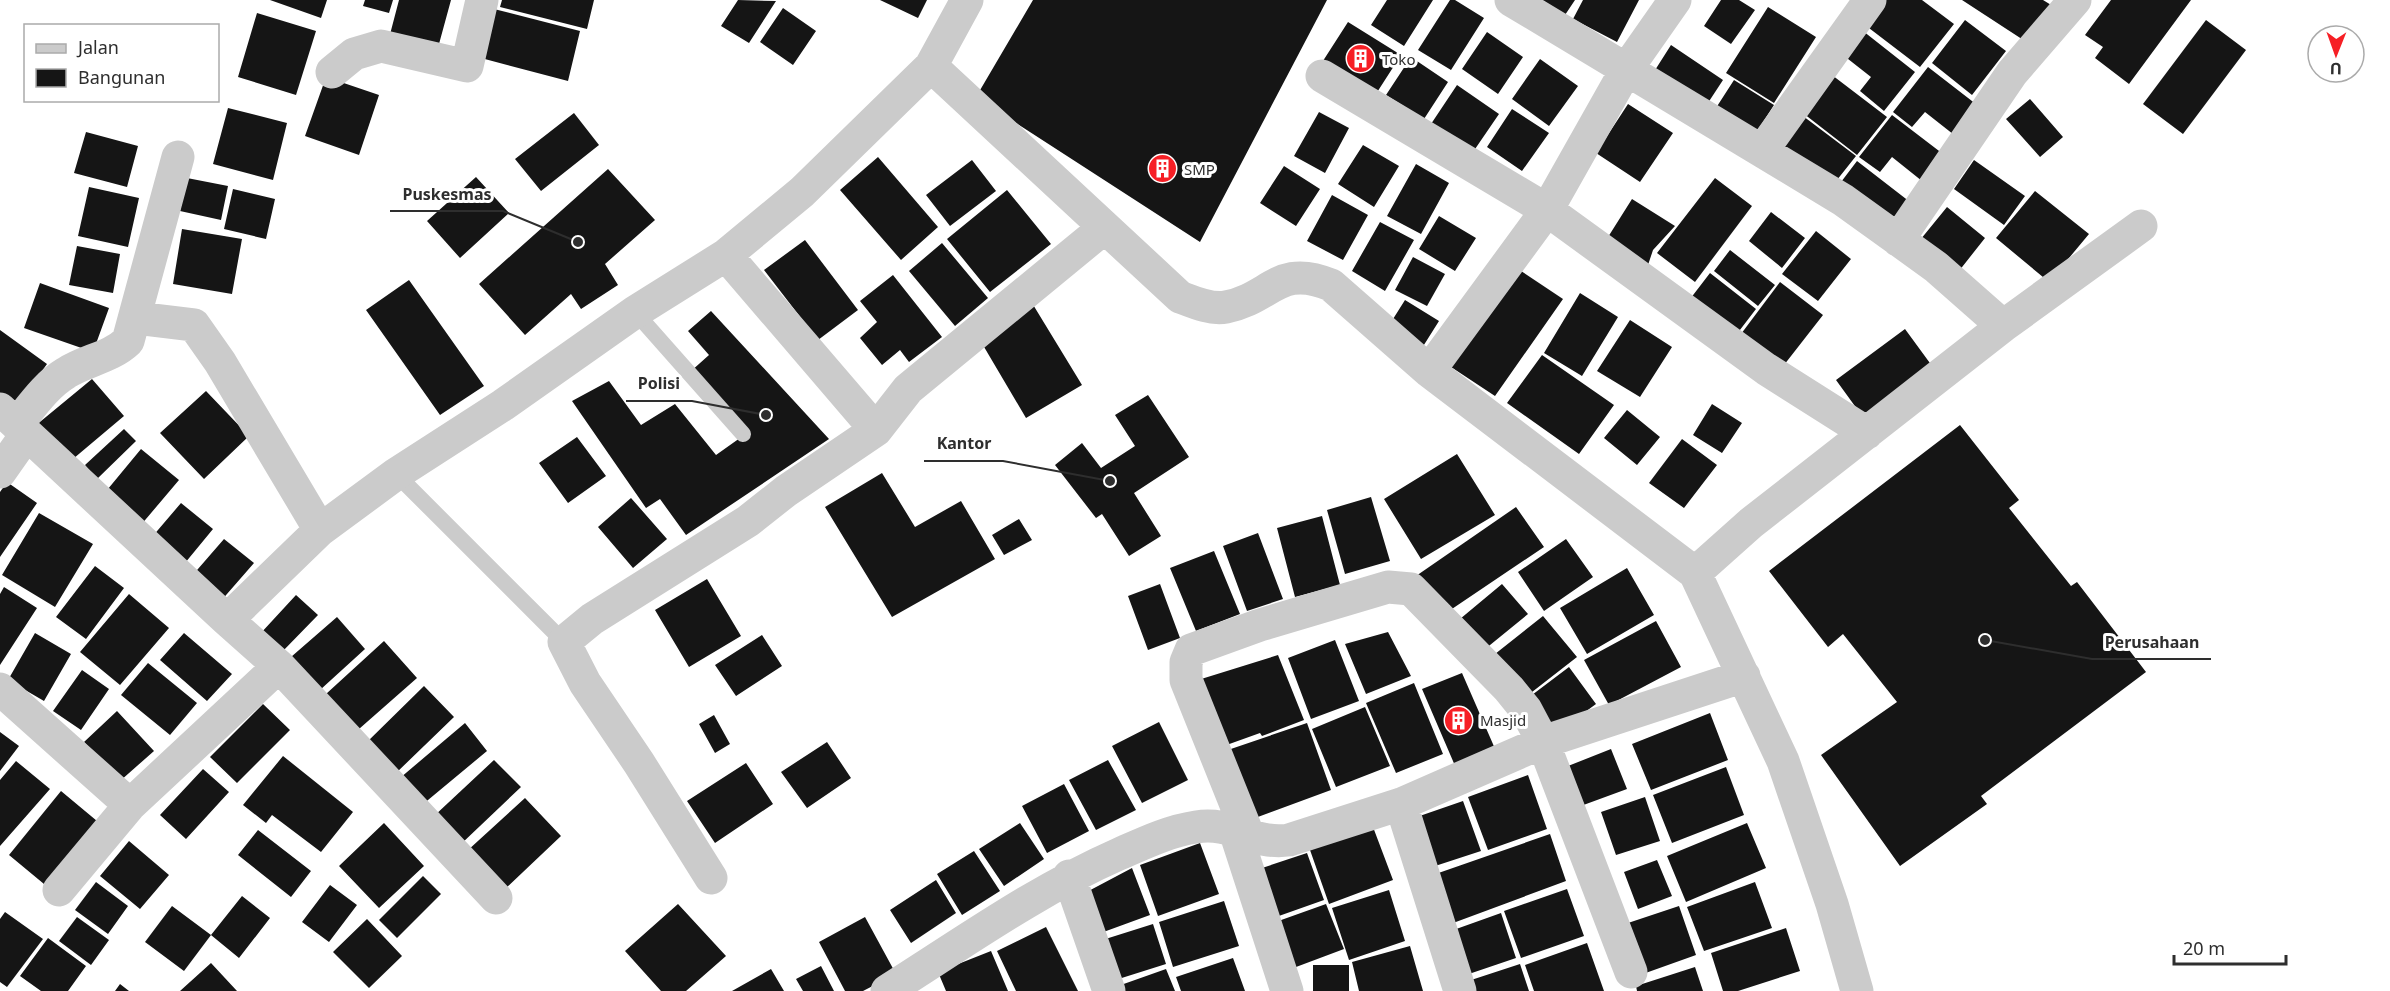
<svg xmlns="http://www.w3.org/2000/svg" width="2390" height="991" font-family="'Noto Sans',sans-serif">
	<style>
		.building { fill: #151515 }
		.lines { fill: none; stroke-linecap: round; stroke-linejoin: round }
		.lane { stroke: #cbcbcb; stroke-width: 16 }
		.street { stroke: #cbcbcb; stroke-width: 33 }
		.labels { text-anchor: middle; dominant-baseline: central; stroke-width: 6; stroke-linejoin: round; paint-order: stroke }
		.poi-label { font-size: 15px; fill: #2e2e2e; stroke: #fff; text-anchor: start }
		.leader { fill: none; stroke: #2e2e2e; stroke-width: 2 }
		.callout-dot { fill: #2e2e2e; stroke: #fff; stroke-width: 2 }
		.callout-label { font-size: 16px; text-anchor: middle; font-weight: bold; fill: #2e2e2e; stroke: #fff; stroke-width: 6; stroke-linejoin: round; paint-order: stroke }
	</style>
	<rect width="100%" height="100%" fill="#fff"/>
	<path class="building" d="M270 0H327L321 18Z
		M365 0H393L389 13 363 6Z
		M399 0H451L436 55 388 42Z
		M502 0H594L587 29 500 7Z
		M738 0 776 1 749 43 721 26Z
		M880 0H927L918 18Z
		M1033 0H1327L1200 242 976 97Z
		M1387 0H1433L1404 46 1371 25Z
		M1450 0H1455L1484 18 1451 70 1418 50Z
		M1522 0H1575L1559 24Z
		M1583 0H1639L1617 42 1573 19Z
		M1721 0H1739L1755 10 1731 44 1704 26Z
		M1884 0H1922L1954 24 1920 67 1865 25Z
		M1962 0H2043L2056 8 2031 45Z
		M2111 0H2191L2129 84 2095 58 2103 47 2085 35Z
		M1768 7 1816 37 1774 103 1726 73Z
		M783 8 816 31 793 65 760 42Z
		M494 9 580 31 568 81 481 58Z
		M257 13 316 31 296 95 238 77Z
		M1965 20 2006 51 1972 95 1932 63Z
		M2206 20 2246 50 2183 134 2143 104Z
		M1348 22 1401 55 1374 97 1321 64Z
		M1863 31 1915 72 1884 111 1860 91 1871 77 1843 55Z
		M1487 32 1523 57 1498 94 1462 69Z
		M1671 45 1723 80 1702 112 1650 78Z
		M1411 57 1448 82 1424 119 1386 95Z
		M1540 59 1578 86 1549 126 1512 99Z
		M1928 67 1981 108 1958 138 1925 112 1912 127 1893 112Z
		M1828 72 1887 117 1857 155 1799 110Z
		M326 77 379 95 359 155 305 136Z
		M1734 80 1774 105 1754 136 1714 111Z
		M1457 85 1499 114 1473 152 1431 124Z
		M2030 99 2063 137 2040 157 2006 119Z
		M1628 104 1673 133 1640 182 1596 153Z
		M228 108 287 123 273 180 213 164Z
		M1512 109 1549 133 1522 171 1487 147Z
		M1319 112 1349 128 1325 173 1294 156Z
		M574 113 599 145 541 191 515 159Z
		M1799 113 1856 156 1829 190 1772 147Z
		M1892 115 1943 154 1922 181 1892 157 1880 172 1859 157Z
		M86 132 138 146 127 187 74 173Z
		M1363 145 1399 166 1374 207 1338 184Z
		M878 157 938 227 901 260 840 190Z
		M972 160 996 191 950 226 926 195Z
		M1974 160 2025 196 2004 225 1954 189Z
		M1857 161 1910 202 1890 227 1838 186Z
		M1416 164 1449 183 1421 234 1387 216Z
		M1284 166 1320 189 1296 226 1260 203Z
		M608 169 655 220 605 264 618 285 581 309 571 294 525 335 479 284Z
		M476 177 509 213 460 258 427 221Z
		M187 178 228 186 221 220 180 211Z
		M1715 178 1752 206 1695 282 1657 253Z
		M89 187 139 198 128 247 78 236Z
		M233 189 275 199 266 239 224 229Z
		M1007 190 1051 244 990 292 947 239Z
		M2035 191 2089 234 2049 282 1996 238Z
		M1332 195 1368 215 1343 260 1307 241Z
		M1632 199 1675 226 1653 250 1646 271 1603 245Z
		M1947 207 1985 238 1955 276 1916 245Z
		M1771 212 1805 238 1782 268 1749 241Z
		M1439 216 1476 238 1455 271 1419 249Z
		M1380 222 1414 240 1385 291 1352 271Z
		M182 229 242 239 232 294 173 284Z
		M1816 231 1851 259 1818 301 1782 274Z
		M805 240 858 310 818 340 764 270Z
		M942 243 988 298 955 326 909 271Z
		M77 246 120 254 113 293 69 285Z
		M1730 250 1775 285 1758 306 1714 271Z
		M1413 257 1445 274 1427 306 1395 290Z
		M1515 267 1563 299 1495 396 1448 365Z
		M1710 273 1756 309 1733 339 1687 303Z
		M893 275 942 337 909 362 900 350 882 365 860 338 877 322 860 301Z
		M409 280 484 386 440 415 366 310Z
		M1780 282 1823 315 1784 365 1741 334Z
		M40 283 109 308 93 352 24 328Z
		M1580 293 1618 317 1582 376 1544 353Z
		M1405 300 1439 321 1422 348 1388 327Z
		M1032 303 1082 385 1026 418 977 335Z
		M711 311 829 439 686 535 660 499 646 508 572 401 609 381 641 425 675 404 716 455 747 433 690 372 709 355 688 331Z
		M1630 320 1672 347 1640 397 1597 371Z
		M1905 329 1935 370 1865 420 1836 380Z
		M0 330 47 364 16 407 0 396Z
		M1542 355 1614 405 1579 454 1507 403Z
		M92 379 124 416 67 464 35 426Z
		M206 391 249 436 204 479 160 433Z
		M1148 395 1189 457 1134 493 1161 536 1129 556 1102 514 1096 518 1055 465 1082 443 1101 468 1135 446 1115 415Z
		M1712 404 1742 423 1722 453 1693 435Z
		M1627 410 1660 437 1637 465 1604 438Z
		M1960 425 2019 500 2009 508 2071 586 2077 582 2146 672 1981 796 1987 804 1900 866 1821 755 1897 702 1843 634 1828 647 1769 571Z
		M124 429 136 441 97 479 85 465Z
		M577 437 606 476 568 503 539 463Z
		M1682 439 1717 465 1684 508 1649 483Z
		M141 449 179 480 135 532 98 501Z
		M1457 454 1495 515 1421 559 1384 499Z
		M882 473 915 527 961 501 995 559 892 617 825 507Z
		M7 482 37 503 0 557V492Z
		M1371 497 1390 561 1345 574 1327 510Z
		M631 498 667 539 633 568 598 527Z
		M181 503 213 529 185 563 152 537Z
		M1516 507 1544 547 1443 615 1416 576Z
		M39 513 93 544 55 607 2 575Z
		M1322 516 1340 585 1295 597 1277 528Z
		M1019 519 1032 540 1004 555 992 535Z
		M1258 533 1283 599 1247 611 1223 546Z
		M224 539 254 563 220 602 191 577Z
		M1566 539 1593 577 1544 611 1518 572Z
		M1214 551 1240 614 1196 631 1170 568Z
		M95 566 124 588 86 639 56 617Z
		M1627 568 1654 615 1587 654 1560 608Z
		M707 579 741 636 689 667 655 610Z
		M1160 584 1180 638 1148 650 1128 596Z
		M1502 584 1528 614 1479 654 1454 624Z
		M4 587 37 608 0 665V594Z
		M129 594 169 628 120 685 80 652Z
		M296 595 318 615 281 653 260 634Z
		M1543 616 1577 657 1523 699 1490 658Z
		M337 617 365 649 320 690 291 657Z
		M1656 621 1681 667 1609 705 1584 660Z
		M1388 632 1411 676 1366 694 1345 644Z
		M35 633 71 654 44 701 8 680Z
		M184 633 232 674 207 701 160 660Z
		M762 635 782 666 736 696 715 665Z
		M1335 640 1359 701 1311 719 1288 658Z
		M384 641 417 678 359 729 326 694Z
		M1278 655 1304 720 1262 736 1260 733 1221 747 1198 680Z
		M148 663 197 703 170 735 121 695Z
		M1569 667 1596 704 1555 734 1528 698Z
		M82 670 109 689 81 730 53 711Z
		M1462 673 1496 751 1456 768 1422 689Z
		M1414 683 1443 754 1396 773 1366 703Z
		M424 686 454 717 394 775 365 744Z
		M263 704 290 730 237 783 210 757Z
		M1365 707 1390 766 1336 787 1312 729Z
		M117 711 154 751 120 781 84 742Z
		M1710 713 1728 760 1651 790 1632 744Z
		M714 715 730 744 715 753 699 724Z
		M1159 722 1188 780 1142 803 1112 746Z
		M465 723 487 751 422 805 400 778Z
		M1307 723 1331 790 1247 821 1222 752Z
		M0 732 19 746 0 771Z
		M827 742 851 778 807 808 781 772Z
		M1611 749 1627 789 1578 807 1563 768Z
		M283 756 353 812 321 852 272 815 266 823 243 805Z
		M494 760 521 787 460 845 433 817Z
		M1108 760 1136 810 1096 830 1069 780Z
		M16 761 50 789 0 846V780Z
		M746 763 773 804 715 843 687 801Z
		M1726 767 1744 815 1672 843 1653 795Z
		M203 769 229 792 186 839 160 815Z
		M1528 775 1547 829 1488 850 1468 797Z
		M1064 784 1089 831 1047 853 1022 806Z
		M61 791 97 821 44 884 9 855Z
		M1645 797 1660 841 1616 855 1601 812Z
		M525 798 561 836 504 890 467 851Z
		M1463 801 1481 851 1429 868 1411 819Z
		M384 823 424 866 379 908 339 866Z
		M1020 823 1044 859 1004 886 979 849Z
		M1747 823 1766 868 1686 902 1667 856Z
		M1373 827 1393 880 1329 904 1310 850Z
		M258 830 311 871 291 897 238 855Z
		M1550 834 1566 881 1445 926 1427 877Z
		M129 841 169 875 140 909 100 876Z
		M1200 843 1219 894 1158 916 1140 865Z
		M974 851 1000 891 962 915 937 874Z
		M1307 853 1324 900 1276 917 1259 869Z
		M1657 860 1672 896 1638 909 1624 872Z
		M1132 868 1150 915 1098 934 1081 895Z
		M423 876 441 894 397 938 379 920Z
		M936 880 956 913 911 943 890 910Z
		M96 882 128 906 108 934 75 910Z
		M1755 882 1772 928 1704 951 1687 907Z
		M330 885 357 905 329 942 302 922Z
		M1567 889 1584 936 1521 958 1504 911Z
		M1389 890 1405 941 1349 960 1332 908Z
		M242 896 270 918 239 958 211 935Z
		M1224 901 1239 946 1173 967 1159 922Z
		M678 904 726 956 686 991H661L625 951Z
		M1326 904 1344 949 1288 970 1270 924Z
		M172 906 211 935 184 971 145 942Z
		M1679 906 1696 955 1640 975 1622 925Z
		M5 912 43 939 7 987 0 982V919Z
		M1501 913 1516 958 1460 977 1445 933Z
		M77 917 109 940 91 965 59 941Z
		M865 917 896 974 863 991H845L819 942Z
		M367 919 402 956 369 988 333 952Z
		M1153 924 1166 964 1109 982 1096 942Z
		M1046 927 1078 991H1016L997 951Z
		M1786 928 1800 971 1738 991H1723L1711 953Z
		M48 938 86 966 68 991H41L20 976Z
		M1587 943 1604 991H1534L1525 965Z
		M1410 946 1423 991H1359L1352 962Z
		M991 951 1008 991H946L938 972Z
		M1233 958 1245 991H1181L1176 977Z
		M211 963 237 991H180Z
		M1520 964 1529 991H1464L1462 983Z
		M1313 965H1349V991H1313Z
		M821 966 834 991H803L796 979Z
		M1695 967 1703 991H1637L1636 986Z
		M771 969 784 991H732Z
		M1166 969 1175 991H1120L1118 986Z
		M120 984 129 991H115Z"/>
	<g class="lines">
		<path class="lane" d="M635 312 743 434
			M396 474 564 642"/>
		<path class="street" d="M1511 0 1843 200 1936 267 2003 326 1751 523 1695 573
			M931 66 1180 297C1193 302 1211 310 1226 307 1272 298 1278 263 1331 285L1429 371 1695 573 1783 761 1832 904 1857 991
			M332 72 354 54 381 46 467 66 482 0
			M1322 76 1547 210 1766 369 1867 433
			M1762 151 1870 0
			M1898 240 2012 73 2075 0
			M726 255 876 430
			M136 318 194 325 220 362 320 530
			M2003 326 2141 226
			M1429 371 1547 210 1626 70 1675 0
			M0 409 227 620 320 530 396 474 503 405 635 312 726 255 802 192 931 66 967 0
			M17 424C32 406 46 385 66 373 86 360 110 358 128 341L178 157
			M0 472 26 435
			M279 666 496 898
			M0 689 130 805 279 666 227 620
			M1401 804 1460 991
			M1235 831 1287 991
			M1249 837 1186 680V662L1191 650 1260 625 1388 587 1411 589 1509 689 1526 710 1543 742 1631 972
			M1069 876 1109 991
			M711 878 639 763 585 683 564 642 592 619 748 521 786 491 876 430 908 389 1104 228
			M59 890 130 805
			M887 991C963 943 1037 890 1119 854 1144 843 1169 831 1196 827 1233 821 1251 845 1289 840L1401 804 1543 742 1744 676"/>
	</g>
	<defs>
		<symbol id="building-disc" viewBox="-11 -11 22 22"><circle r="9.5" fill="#f61f25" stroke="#fff"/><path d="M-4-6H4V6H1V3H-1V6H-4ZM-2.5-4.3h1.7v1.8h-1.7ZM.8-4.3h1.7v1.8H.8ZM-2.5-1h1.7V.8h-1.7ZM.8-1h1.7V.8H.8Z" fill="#fff"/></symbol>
	</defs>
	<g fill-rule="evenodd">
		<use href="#building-disc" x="1344" y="42" width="33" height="33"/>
		<use href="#building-disc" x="1146" y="152" width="33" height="33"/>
		<use href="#building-disc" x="1442" y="704" width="33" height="33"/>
	</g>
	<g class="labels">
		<g class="poi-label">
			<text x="1382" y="59">Toko</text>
			<text x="1184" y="169">SMP</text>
			<text x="1480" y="720">Masjid</text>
		</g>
	</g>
	<path class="leader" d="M578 242L503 211H390M766 415L692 401H626M1110 481L1003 461H924M1985 640L2092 659H2211"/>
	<g class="callout-dot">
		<circle cx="578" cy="242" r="6"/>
		<circle cx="766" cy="415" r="6"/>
		<circle cx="1110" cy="481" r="6"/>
		<circle cx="1985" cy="640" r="6"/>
	</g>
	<g class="callout-label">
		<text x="447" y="200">Puskesmas</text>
		<text x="659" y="389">Polisi</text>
		<text x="964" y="449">Kantor</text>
		<text x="2152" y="648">Perusahaan</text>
	</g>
	<rect x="24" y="24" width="195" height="78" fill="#ffffff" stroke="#ababab" stroke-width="1.5"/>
	<rect x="36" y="44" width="30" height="9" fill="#cbcbcb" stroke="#ababab" stroke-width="1.5"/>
	<text x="78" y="54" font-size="18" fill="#2e2e2e">Jalan</text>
	<rect x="36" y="69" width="30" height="18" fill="#151515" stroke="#ababab" stroke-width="1.5"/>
	<text x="78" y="84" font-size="18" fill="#2e2e2e">Bangunan</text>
	<g transform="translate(2336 54) rotate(181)"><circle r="28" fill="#ffffff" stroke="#ababab" stroke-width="1.5"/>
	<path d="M0-4.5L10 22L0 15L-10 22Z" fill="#f61f25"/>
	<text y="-9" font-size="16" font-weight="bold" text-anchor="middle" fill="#2e2e2e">U</text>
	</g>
	<path d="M2174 955v9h112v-9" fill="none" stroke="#2e2e2e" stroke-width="3"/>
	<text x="2183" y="955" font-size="18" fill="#2e2e2e" stroke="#ffffff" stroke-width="4.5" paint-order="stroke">20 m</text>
</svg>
